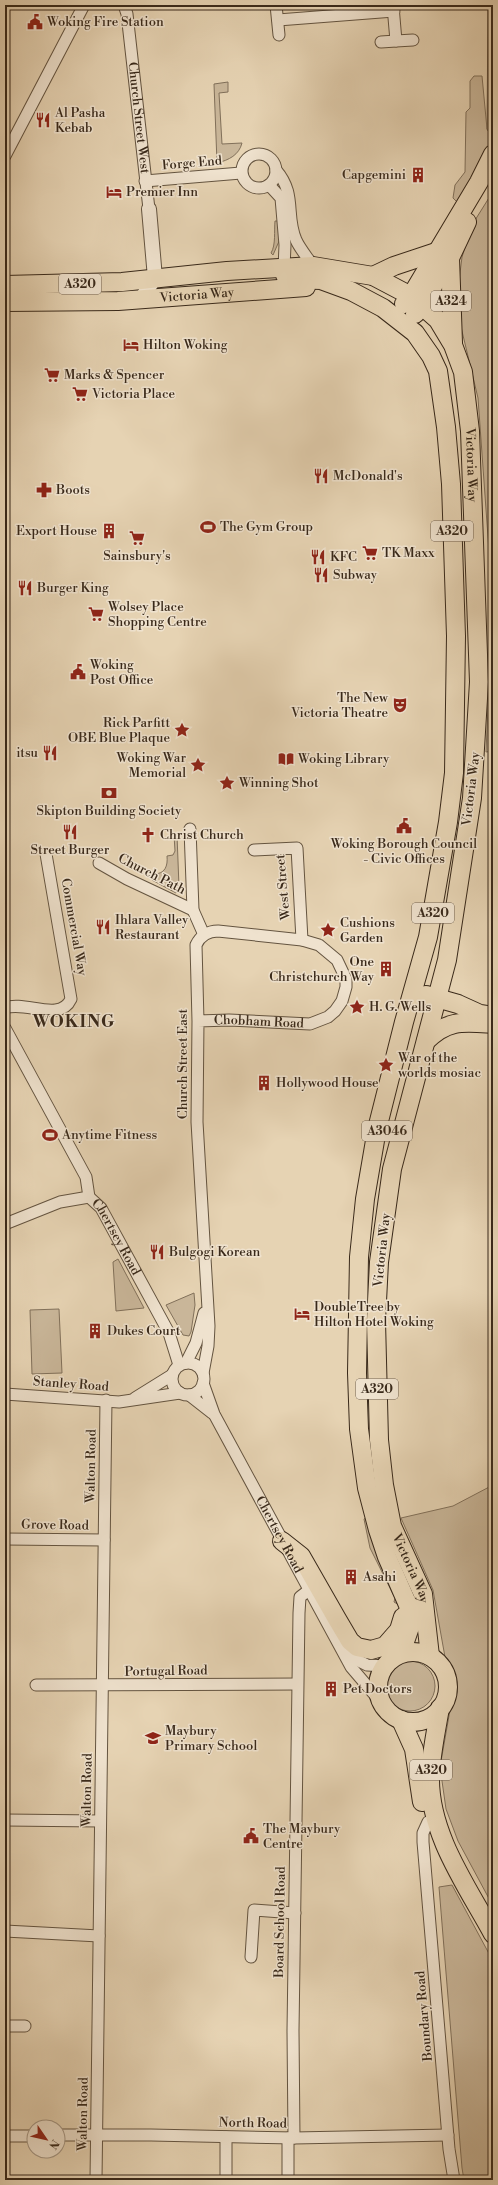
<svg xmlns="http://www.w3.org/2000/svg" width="498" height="2185" font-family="'Libre Bodoni',serif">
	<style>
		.green { fill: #c9b699; stroke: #81705a }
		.water { fill: #ab997f; stroke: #7d6c57 }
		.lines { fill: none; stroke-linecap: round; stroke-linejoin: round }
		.shore { stroke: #72614c; stroke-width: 1 }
		.minor-casing { stroke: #645440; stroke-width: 13 }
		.tertiary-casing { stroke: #645440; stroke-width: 16 }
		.primary-casing { stroke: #39291a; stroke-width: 20 }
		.minor { stroke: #efe2ce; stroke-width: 11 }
		.tertiary { stroke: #efe2ce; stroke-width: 14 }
		.primary { stroke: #e6d3b3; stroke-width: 18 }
		.labels { text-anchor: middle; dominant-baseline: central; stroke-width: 3; stroke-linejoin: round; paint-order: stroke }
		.shield { fill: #efe2ce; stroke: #706050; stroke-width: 1 }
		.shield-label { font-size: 12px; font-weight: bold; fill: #39291a }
		.poi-label { font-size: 13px; fill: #39291a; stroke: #efe2ce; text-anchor: start }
		.street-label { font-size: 13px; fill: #39291a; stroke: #efe2ce }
		.district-label { font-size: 17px; font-weight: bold; letter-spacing: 1px; fill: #39291a; stroke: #efe2ce }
	</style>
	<rect width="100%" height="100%" fill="#e6d3b3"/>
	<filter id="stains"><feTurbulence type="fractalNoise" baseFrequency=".005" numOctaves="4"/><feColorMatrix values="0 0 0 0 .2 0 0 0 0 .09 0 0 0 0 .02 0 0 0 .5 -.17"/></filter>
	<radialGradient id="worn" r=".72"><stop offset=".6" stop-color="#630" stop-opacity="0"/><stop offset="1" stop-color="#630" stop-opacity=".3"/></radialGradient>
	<path class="green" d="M474 76H482L487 129 493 139V143L457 202 453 198 455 185 465 172 466 112 470 108V81Z
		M228 82V92L219 93 222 144 242 143C239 155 229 160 217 163L214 84Z
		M492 193 489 249 493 401V751L486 752 490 661 489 551 478 398 461 327 458 289 462 257 472 225Z
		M275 221H278L280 239 273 255 271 253C276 245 274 231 275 221Z
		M174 835H177L179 887 176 893 152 880 154 874C165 874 168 866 167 856L173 855 175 851Z
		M492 1035 493 1036V1258L491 1248Z
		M118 1259 144 1308 116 1311 113 1262Z
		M194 1293 195 1305 191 1332 189 1336 183 1335 166 1305Z
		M59 1309 62 1373 32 1374 30 1310Z
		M493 1485V1906L458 1841 446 1809 440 1767 450 1710 456 1691V1678L452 1666 445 1657 433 1590 401 1518 453 1506Z
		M367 1517 399 1605 394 1602 395 1598 370 1548 364 1519Z
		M385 1686a25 25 0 1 1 50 0a25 25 0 1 1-50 0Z
		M452 1885 493 1961V2180H464L462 2168 439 1887Z"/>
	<path class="water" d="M488 5H493V401L489 249 493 139 487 129Z"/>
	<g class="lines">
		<path class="shore" d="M492 5 491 128 493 131"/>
		<defs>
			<g id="minor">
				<path id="s1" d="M124 5 127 14 149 209"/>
				<path d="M276 5 279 35"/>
				<path d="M278 20 394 11"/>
				<path d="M396 41 413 40"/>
				<path d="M381 42 396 41 393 6"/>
				<circle cx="259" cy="171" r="17"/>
				<path d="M5 156 84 5"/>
				<path d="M276 170C297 194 285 216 296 240 300 249 308 258 313 266"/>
				<path d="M145 181 241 173"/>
				<path d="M269 185 281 198 285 245 284 268"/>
				<path d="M190 829 193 910 204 935"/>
				<path d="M254 850 297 848 302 940"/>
				<path d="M99 863 127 879 193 910"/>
				<path d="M5 1008C25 1000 60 1023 71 999L46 854"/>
				<path id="s2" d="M198 1021 229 1020 310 1024 328 1017 335 1011 342 1001 346 987V979L337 960 319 945 302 940 218 931C208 931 200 936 196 945L198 1021 197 1122 209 1326 208 1346 203 1373"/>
				<path d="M5 1028 86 1177 89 1197"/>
				<path id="s3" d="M89 1197 101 1208 169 1333 179 1365"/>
				<path d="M5 1224 60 1202 89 1197"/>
				<circle cx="188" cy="1379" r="16"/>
				<path d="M186 1363 196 1343 204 1313"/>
				<path id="s4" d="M203 1383 214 1414 351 1667 380 1701"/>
				<path d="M5 1394 119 1402 180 1393"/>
				<path d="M189 1395 212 1413"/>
				<path d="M135 1398 172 1375"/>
				<path d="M5 1539 104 1540"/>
				<path d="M345 1654 367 1665 385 1666"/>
				<path d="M36 1685 297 1684"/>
				<path d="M5 1820 100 1821"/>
				<path d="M428 1822 423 1833V1842L449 2149 454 2180"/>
				<path d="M5 1931 99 1936"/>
				<path d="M251 1957 254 1910 295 1913"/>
				<path d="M5 2026H25"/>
				<path d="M58 2135H151L294 2138 448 2135"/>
				<path d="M5 2136H34"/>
				<path d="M226 2137V2180"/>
				<path d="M288 2138V2180"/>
				<path d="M294 2138 293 2031 299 1613 300 1597 309 1590"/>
				<path d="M96 2180 106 1400"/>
			</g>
			<path id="tertiary" d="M141 299 155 278 149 209"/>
			<g id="primary">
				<path d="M450 258 453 343"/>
				<path d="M284 268 285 275 289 279 321 280 351 291 383 308 415 333 431 356 438 371 446 427 451 484 456 636 454 773 448 822 428 937 404 1022 377 1129 365 1199 359 1257 357 1373 359 1429 367 1488 378 1530 387 1557 408 1605 411 1624 401 1653"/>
				<path d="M373 276 394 266 436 252"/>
				<path id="s5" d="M5 285 122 282 227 271 313 266 373 276 411 296 438 320 453 345 463 372 470 431 479 682 472 798 447 960 392 1169 379 1262 376 1321 379 1440 384 1485 392 1526 423 1594 430 1656"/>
				<path id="s6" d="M5 302 118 301 306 287"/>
				<path d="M404 304 411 296 479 182 493 154"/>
				<path d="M415 314 423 305 445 263 450 258 467 222"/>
				<path d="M426 995 458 1004 480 1014 493 1016"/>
				<path d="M426 1041C448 1019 464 1022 493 1024"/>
				<path d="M282 1541 301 1556 337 1619 350 1641 357 1647 371 1650 385 1646 399 1630 403 1617"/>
				<circle cx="413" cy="1687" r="35"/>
				<path d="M440 1708C436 1731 431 1754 430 1777 429 1834 467 1886 493 1934"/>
				<path d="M401 1720 414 1749 422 1802"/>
			</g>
		</defs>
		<use href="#minor" class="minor-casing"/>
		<use href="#tertiary" class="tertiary-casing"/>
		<use href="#primary" class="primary-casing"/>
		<use href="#minor" class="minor"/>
		<use href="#tertiary" class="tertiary"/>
		<use href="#primary" class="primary"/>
	</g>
	<defs>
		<symbol id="civic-bare" viewBox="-9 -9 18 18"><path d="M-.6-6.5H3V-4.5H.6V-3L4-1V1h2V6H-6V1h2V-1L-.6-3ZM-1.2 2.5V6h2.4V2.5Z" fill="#8f2418" stroke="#efe2ce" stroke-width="2.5" paint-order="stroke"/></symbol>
		<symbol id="restaurant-bare" viewBox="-9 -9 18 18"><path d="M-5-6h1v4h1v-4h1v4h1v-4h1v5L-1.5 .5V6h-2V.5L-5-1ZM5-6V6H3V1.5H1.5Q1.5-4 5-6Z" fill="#8f2418" stroke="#efe2ce" stroke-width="2.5" paint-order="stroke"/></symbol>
		<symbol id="building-bare" viewBox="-9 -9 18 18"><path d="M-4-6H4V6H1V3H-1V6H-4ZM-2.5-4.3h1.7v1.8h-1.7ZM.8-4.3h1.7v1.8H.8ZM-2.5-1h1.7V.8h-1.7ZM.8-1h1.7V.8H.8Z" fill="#8f2418" stroke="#efe2ce" stroke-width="2.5" paint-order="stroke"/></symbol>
		<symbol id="hotel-bare" viewBox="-9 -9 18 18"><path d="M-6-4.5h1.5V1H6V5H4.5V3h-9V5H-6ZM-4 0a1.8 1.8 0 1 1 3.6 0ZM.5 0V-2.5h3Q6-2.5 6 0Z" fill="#8f2418" stroke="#efe2ce" stroke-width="2.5" paint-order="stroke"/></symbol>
		<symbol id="supermarket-bare" viewBox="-9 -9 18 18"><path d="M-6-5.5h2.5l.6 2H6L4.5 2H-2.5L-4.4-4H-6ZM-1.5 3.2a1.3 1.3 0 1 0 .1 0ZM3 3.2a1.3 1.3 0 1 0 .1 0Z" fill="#8f2418" stroke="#efe2ce" stroke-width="2.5" paint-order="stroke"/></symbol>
		<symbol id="pharmacy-bare" viewBox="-9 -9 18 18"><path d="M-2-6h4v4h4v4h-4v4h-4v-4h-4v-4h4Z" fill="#8f2418" stroke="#efe2ce" stroke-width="2.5" paint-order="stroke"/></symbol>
		<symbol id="stadium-bare" viewBox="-9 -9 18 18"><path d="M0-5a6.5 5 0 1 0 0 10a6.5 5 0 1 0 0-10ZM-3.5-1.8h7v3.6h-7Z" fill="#8f2418" stroke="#efe2ce" stroke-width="2.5" paint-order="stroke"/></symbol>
		<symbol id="theatre-bare" viewBox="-9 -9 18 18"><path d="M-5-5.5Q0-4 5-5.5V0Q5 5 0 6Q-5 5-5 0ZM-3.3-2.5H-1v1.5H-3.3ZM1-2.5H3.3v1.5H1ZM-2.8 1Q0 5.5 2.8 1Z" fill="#8f2418" stroke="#efe2ce" stroke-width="2.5" paint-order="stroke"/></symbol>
		<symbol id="sight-bare" viewBox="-9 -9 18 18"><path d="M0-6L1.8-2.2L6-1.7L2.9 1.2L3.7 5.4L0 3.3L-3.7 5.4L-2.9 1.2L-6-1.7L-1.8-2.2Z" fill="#8f2418" stroke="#efe2ce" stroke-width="2.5" paint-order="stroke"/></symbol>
		<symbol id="library-bare" viewBox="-9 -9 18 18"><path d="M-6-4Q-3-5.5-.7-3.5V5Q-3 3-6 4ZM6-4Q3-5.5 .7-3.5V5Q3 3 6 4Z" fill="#8f2418" stroke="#efe2ce" stroke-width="2.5" paint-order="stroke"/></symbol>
		<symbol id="bank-bare" viewBox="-9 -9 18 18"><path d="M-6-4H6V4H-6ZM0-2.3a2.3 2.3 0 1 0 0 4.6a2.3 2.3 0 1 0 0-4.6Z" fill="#8f2418" stroke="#efe2ce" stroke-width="2.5" paint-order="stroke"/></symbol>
		<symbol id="church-bare" viewBox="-9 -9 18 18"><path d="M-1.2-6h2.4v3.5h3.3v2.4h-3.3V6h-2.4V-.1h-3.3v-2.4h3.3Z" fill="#8f2418" stroke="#efe2ce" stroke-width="2.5" paint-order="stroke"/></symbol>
		<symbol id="school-bare" viewBox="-9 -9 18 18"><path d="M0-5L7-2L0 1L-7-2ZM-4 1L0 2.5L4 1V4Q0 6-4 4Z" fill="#8f2418" stroke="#efe2ce" stroke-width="2.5" paint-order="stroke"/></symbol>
	</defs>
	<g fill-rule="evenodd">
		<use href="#civic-bare" x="24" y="11" width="22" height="22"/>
		<use href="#restaurant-bare" x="32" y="109" width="22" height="22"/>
		<use href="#building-bare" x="407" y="164" width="22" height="22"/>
		<use href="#hotel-bare" x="103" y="181" width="22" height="22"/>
		<use href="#hotel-bare" x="120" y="334" width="22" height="22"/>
		<use href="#supermarket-bare" x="41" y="364" width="22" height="22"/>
		<use href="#supermarket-bare" x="69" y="383" width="22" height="22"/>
		<use href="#restaurant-bare" x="310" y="465" width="22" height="22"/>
		<use href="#pharmacy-bare" x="33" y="479" width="22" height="22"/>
		<use href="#stadium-bare" x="197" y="516" width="22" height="22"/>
		<use href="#building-bare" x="98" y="520" width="22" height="22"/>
		<use href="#supermarket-bare" x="126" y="527" width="22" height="22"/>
		<use href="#supermarket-bare" x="359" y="542" width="22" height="22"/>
		<use href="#restaurant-bare" x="307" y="546" width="22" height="22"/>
		<use href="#restaurant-bare" x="310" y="564" width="22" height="22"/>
		<use href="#restaurant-bare" x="14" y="577" width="22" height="22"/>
		<use href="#supermarket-bare" x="85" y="603" width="22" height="22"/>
		<use href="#civic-bare" x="67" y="661" width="22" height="22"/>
		<use href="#theatre-bare" x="389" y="694" width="22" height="22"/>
		<use href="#sight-bare" x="171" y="719" width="22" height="22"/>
		<use href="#restaurant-bare" x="39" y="742" width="22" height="22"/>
		<use href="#library-bare" x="275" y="748" width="22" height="22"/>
		<use href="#sight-bare" x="187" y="754" width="22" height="22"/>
		<use href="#sight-bare" x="216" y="772" width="22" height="22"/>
		<use href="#bank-bare" x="98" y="782" width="22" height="22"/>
		<use href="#civic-bare" x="393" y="815" width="22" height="22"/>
		<use href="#restaurant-bare" x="59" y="821" width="22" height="22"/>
		<use href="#church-bare" x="137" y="824" width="22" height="22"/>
		<use href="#restaurant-bare" x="92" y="916" width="22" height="22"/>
		<use href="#sight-bare" x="317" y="919" width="22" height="22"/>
		<use href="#building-bare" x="375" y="958" width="22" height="22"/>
		<use href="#sight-bare" x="346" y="996" width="22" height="22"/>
		<use href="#sight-bare" x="375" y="1054" width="22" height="22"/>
		<use href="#building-bare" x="253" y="1072" width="22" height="22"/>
		<use href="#stadium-bare" x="39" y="1124" width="22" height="22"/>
		<use href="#restaurant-bare" x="146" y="1241" width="22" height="22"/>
		<use href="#hotel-bare" x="291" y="1303" width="22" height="22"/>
		<use href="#building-bare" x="84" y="1320" width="22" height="22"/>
		<use href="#building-bare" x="340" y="1566" width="22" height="22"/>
		<use href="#building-bare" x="320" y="1678" width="22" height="22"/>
		<use href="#school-bare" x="142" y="1727" width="22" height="22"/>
		<use href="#civic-bare" x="240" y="1825" width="22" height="22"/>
	</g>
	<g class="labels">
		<g class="shield">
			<rect x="59" y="274" width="42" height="20" rx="3"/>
			<rect x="431" y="291" width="40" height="20" rx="3"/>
			<rect x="431" y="521" width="42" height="20" rx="3"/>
			<rect x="412" y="903" width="42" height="20" rx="3"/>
			<rect x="362" y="1121" width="50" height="20" rx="3"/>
			<rect x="356" y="1379" width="42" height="20" rx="3"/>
			<rect x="410" y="1760" width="42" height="20" rx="3"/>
		</g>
		<g class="shield-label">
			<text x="80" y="284">A320</text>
			<text x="451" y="301">A324</text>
			<text x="452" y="531">A320</text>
			<text x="433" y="913">A320</text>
			<text x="387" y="1131">A3046</text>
			<text x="377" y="1389">A320</text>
			<text x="431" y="1770">A320</text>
		</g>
		<g class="poi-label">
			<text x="47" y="22">Woking Fire Station</text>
			<text x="55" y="113">Al Pasha<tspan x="55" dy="15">Kebab</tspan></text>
			<text x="406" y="175" text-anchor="end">Capgemini</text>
			<text x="126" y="192">Premier Inn</text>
			<text x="143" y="345">Hilton Woking</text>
			<text x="64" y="375">Marks &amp; Spencer</text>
			<text x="92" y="394">Victoria Place</text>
			<text x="333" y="476">McDonald's</text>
			<text x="56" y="490">Boots</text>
			<text x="220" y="527">The Gym Group</text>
			<text x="97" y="531" text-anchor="end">Export House</text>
			<text x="382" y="553">TK Maxx</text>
			<text x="137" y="556" text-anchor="middle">Sainsbury's</text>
			<text x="330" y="557">KFC</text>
			<text x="333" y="575">Subway</text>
			<text x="37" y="588">Burger King</text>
			<text x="108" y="607">Wolsey Place<tspan x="108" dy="15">Shopping Centre</tspan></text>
			<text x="90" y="665">Woking<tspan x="90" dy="15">Post Office</tspan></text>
			<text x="388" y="698" text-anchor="end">The New<tspan x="388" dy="15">Victoria Theatre</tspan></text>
			<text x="170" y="723" text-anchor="end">Rick Parfitt<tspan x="170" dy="15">OBE Blue Plaque</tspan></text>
			<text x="38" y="753" text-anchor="end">itsu</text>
			<text x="186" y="758" text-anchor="end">Woking War<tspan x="186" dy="15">Memorial</tspan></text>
			<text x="298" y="759">Woking Library</text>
			<text x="239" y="783">Winning Shot</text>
			<text x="109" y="811" text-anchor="middle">Skipton Building Society</text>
			<text x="160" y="835">Christ Church</text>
			<text x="404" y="844" text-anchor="middle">Woking Borough Council<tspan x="404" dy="15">- Civic Offices</tspan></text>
			<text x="70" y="850" text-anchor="middle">Street Burger</text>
			<text x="115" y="920">Ihlara Valley<tspan x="115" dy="15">Restaurant</tspan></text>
			<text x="340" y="923">Cushions<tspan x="340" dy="15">Garden</tspan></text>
			<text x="374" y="962" text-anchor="end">One<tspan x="374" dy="15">Christchurch Way</tspan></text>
			<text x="369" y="1007">H. G. Wells</text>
			<text x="398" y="1058">War of the<tspan x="398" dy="15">worlds mosiac</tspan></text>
			<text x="276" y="1083">Hollywood House</text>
			<text x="62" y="1135">Anytime Fitness</text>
			<text x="169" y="1252">Bulgogi Korean</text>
			<text x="314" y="1307">DoubleTree by<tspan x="314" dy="15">Hilton Hotel Woking</tspan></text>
			<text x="107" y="1331">Dukes Court</text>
			<text x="363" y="1577">Asahi</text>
			<text x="343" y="1689">Pet Doctors</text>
			<text x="165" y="1731">Maybury<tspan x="165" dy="15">Primary School</tspan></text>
			<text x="263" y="1829">The Maybury<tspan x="263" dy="15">Centre</tspan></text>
		</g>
		<g class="street-label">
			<text stroke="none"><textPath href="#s1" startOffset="114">Church Street West</textPath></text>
			<text transform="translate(192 163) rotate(-5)">Forge End</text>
			<text stroke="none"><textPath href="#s6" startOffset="192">Victoria Way</textPath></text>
			<text stroke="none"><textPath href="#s5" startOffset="600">Victoria Way</textPath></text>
			<text transform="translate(471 789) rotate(-83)">Victoria Way</text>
			<text transform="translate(152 874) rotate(27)">Church Path</text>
			<text transform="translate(283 887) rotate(-95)">West Street</text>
			<text transform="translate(74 927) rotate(80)">Commercial Way</text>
			<text stroke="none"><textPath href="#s2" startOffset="61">Chobham Road</textPath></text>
			<text transform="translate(183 1064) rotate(-90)">Church Street East</text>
			<text stroke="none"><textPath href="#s3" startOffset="49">Chertsey Road</textPath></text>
			<text transform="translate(382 1250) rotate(-84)">Victoria Way</text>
			<text transform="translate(71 1384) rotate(4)">Stanley Road</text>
			<text transform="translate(91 1466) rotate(-89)">Walton Road</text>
			<text transform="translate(55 1525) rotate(1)">Grove Road</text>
			<text stroke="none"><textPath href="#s4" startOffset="170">Chertsey Road</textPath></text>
			<text stroke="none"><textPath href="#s5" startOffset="1719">Victoria Way</textPath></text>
			<text transform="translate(166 1671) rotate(-1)">Portugal Road</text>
			<text transform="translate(87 1790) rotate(-89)">Walton Road</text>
			<text transform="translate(280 1922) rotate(-89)">Board School Road</text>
			<text transform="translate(424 2016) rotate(-95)">Boundary Road</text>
			<text transform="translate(83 2114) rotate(-89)">Walton Road</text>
			<text transform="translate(253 2123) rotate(1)">North Road</text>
		</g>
		<g class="district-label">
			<text x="74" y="1022">WOKING</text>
		</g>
	</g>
	<rect width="498" height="2185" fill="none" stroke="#e6d3b3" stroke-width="20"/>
	<rect x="6" y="6" width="486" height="2173" fill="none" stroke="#39291a" stroke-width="2"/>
	<rect x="10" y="10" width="478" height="2165" fill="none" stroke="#39291a"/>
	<g transform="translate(46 2139) rotate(124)"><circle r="19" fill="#efe2ce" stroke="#a69886"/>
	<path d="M0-3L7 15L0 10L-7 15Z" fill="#8f2418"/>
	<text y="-6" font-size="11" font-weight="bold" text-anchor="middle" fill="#39291a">N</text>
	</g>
	<rect width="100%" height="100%" filter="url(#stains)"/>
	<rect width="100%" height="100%" fill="url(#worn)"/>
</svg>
